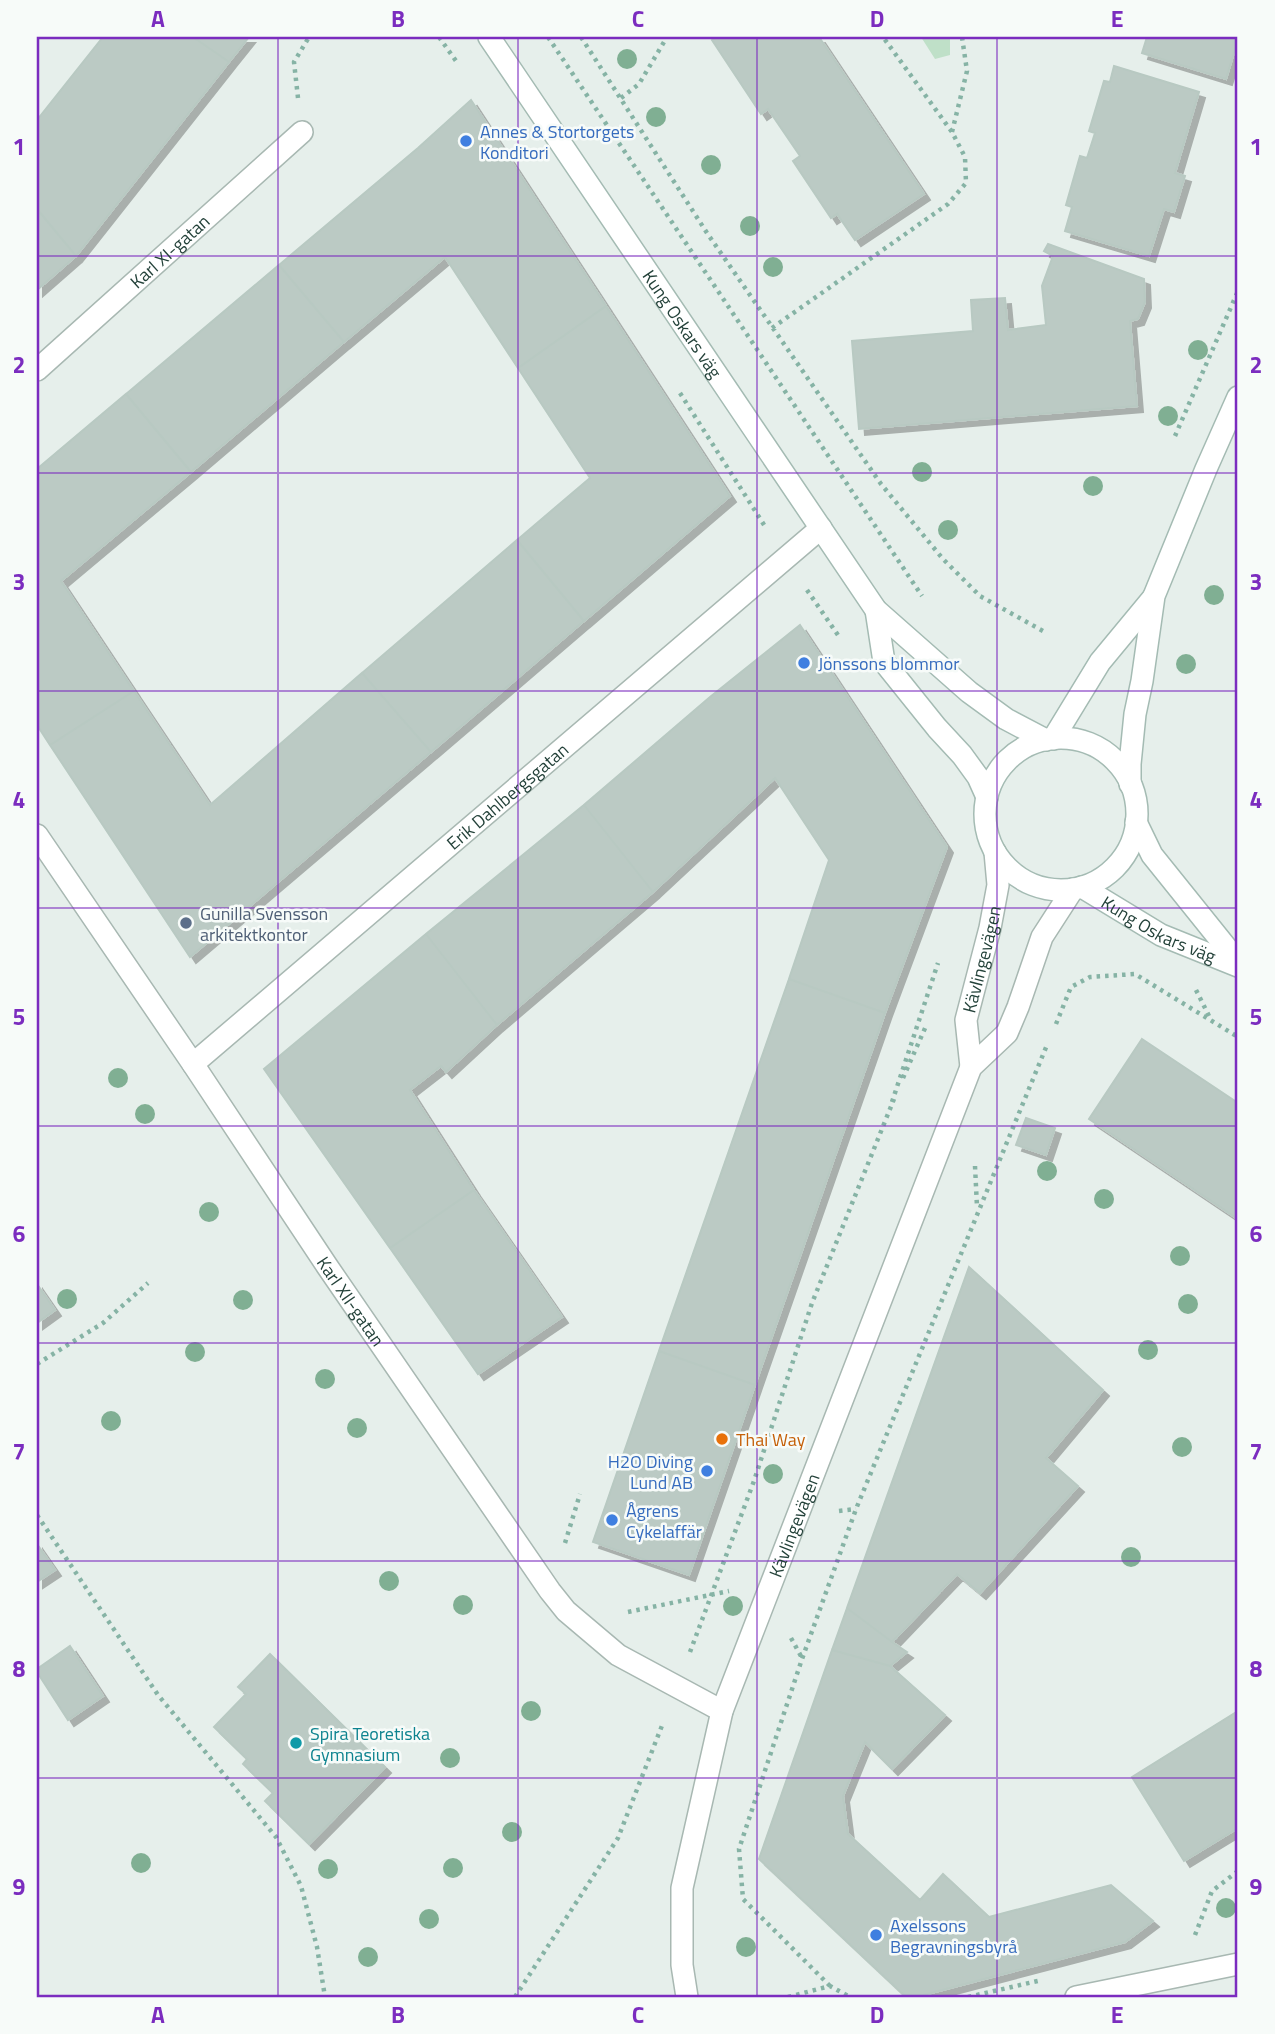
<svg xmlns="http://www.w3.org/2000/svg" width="1275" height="2034" font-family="'Titillium Web',sans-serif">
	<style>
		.green { fill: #bfe0c8 }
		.building { fill: #bbcac4; stroke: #b8c9c2; stroke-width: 2; filter: url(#shadow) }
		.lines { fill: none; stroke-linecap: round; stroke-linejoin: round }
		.minor-casing { stroke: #a8b8b2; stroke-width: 24 }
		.tertiary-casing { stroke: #a8b8b2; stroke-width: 24 }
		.secondary-casing { stroke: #a4bbb3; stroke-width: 24 }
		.path { stroke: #86b3a5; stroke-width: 4.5; stroke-dasharray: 3.5 5; stroke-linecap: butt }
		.minor { stroke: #fff; stroke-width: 21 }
		.tertiary { stroke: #fff; stroke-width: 21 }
		.secondary { stroke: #fff; stroke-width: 21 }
		.tree { fill: #80af93 }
		.grid { fill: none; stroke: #7b2cbf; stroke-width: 2; stroke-opacity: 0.55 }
		.shop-dot { fill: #3f7fe0; stroke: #f7fbf9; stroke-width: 2.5 }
		.service-dot { fill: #5c6f8a; stroke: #f7fbf9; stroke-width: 2.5 }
		.food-dot { fill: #e8710a; stroke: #f7fbf9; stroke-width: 2.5 }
		.culture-dot { fill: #0f9aa8; stroke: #f7fbf9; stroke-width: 2.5 }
		.labels { text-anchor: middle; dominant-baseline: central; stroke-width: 5; stroke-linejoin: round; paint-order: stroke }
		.shop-label { font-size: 18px; fill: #366cbe; stroke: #f7fbf9; text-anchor: start }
		.street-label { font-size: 18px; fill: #24423a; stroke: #f7fbf9 }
		.service-label { font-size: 18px; fill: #4e5e75; stroke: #f7fbf9; text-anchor: start }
		.food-label { font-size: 18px; fill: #c56008; stroke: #f7fbf9; text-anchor: start }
		.culture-label { font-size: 18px; fill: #0d838f; stroke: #f7fbf9; text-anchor: start }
		.neatline { fill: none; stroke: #7b2cbf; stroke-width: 2.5 }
		.grid-label { font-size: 23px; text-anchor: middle; font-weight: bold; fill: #7b2cbf }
	</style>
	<defs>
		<filter id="shadow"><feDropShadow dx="6" dy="6" stdDeviation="0" flood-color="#0004"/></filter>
	</defs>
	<rect width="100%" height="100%" fill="#e6efeb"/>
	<path class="green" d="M921 37H950V55L935 59Z"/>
	<path class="building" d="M103 37H193L229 62 76 256 37 209V120Z
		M193 37H249L229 62Z
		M717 37H819L924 194 855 240 837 214 831 218 793 161 800 156 768 109 761 114 712 40Z
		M1147 37H1238V39L1226 79 1142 53Z
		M1114 66 1199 92 1175 173 1185 176 1174 212 1164 209 1149 256 1065 231 1072 207 1066 205 1080 156 1087 158 1095 133 1089 131 1104 81 1110 82Z
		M471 100 606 306 518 368 445 257 344 342 279 265 418 148Z
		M37 209 76 256 37 290Z
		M1048 244 1144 279 1145 302 1138 319 1130 321 1137 406 859 429 852 341 973 331 971 300 1005 298 1008 330 1046 325 1042 286 1053 256 1044 251Z
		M279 265 344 342 191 472 126 394Z
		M606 306 730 496 584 621 517 540 590 478 518 368Z
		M126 394 191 472 61 581 134 691 50 745 37 725V469Z
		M517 540 584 621 431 752 362 673Z
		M800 625 947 847 885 1013 789 979 829 860 775 778 653 892 584 805 710 697Z
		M362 673 431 752 190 957 50 745 134 691 210 805Z
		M584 805 653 892 497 1025 426 934Z
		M426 934 497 1025 446 1072 441 1066 410 1090 474 1190 390 1248 264 1069Z
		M789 979 885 1013 755 1385 659 1351Z
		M1142 1039 1238 1103V1219L1089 1119Z
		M1026 1118 1055 1128 1046 1155 1016 1145Z
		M474 1190 562 1317 478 1374 390 1248Z
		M969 1267 1103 1390 1046 1458 1078 1486 980 1593 957 1574 892 1642 847 1608Z
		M37 1284 55 1310 37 1323Z
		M659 1351 755 1385 689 1575 593 1542Z
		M37 1544 55 1570 37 1582Z
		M847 1608 892 1642 907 1652 890 1666 832 1650Z
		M70 1646 103 1696 68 1720 37 1672V1669Z
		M832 1650 890 1666 945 1715 892 1769 865 1742 843 1796 848 1834 920 1900 943 1874 989 1917 1111 1885 1153 1921 1125 1942 916 1997H906L759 1859Z
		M270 1654 385 1767 309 1844 265 1801 273 1793 243 1764 247 1759 214 1727 246 1694 238 1687Z
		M1238 1711V1828L1184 1861 1132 1777Z"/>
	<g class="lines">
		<defs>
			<g id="minor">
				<path id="s1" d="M37 370 302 132"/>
				<path id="s2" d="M37 835 193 1064 327 1266 550 1591 566 1611 618 1655 722 1711"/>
				<path id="s3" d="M193 1064 821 528"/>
			</g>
			<g id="tertiary">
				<path id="s4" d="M971 1067 966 1020 990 928 998 885 995 852"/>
				<path id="s5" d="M687 1997 682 1965V1888L722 1711 971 1067 1007 1033 1018 1007 1042 937 1073 889"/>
				<path d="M1076 1997 1238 1964"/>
			</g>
			<g id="secondary">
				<path id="s6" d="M489 37 876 610 969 692 1006 719 1046 740"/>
				<path d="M876 610 884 662 937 728 962 755 978 777 987 797"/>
				<circle cx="1061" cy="814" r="76"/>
				<path d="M1053 739 1100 662 1153 598"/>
				<path d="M1130 784V764L1135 714 1142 681 1154 596 1206 469 1238 397"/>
				<path d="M1136 822 1152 855 1238 962"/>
				<path id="s7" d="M1082 887 1161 935 1238 966"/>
			</g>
		</defs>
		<use href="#minor" class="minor-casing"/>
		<use href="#tertiary" class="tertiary-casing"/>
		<use href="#secondary" class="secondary-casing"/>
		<path class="path" d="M439 37 456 61
			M548 37 922 596
			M581 37 707 233 881 484 943 559 980 596 1043 631
			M298 98 294 62 309 37
			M621 98 639 84 667 37
			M952 132 967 71 962 37
			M772 328 948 204 966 183 965 157 952 132 883 37
			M680 393 766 528
			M1175 436 1238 291
			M807 590 840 638
			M1196 990 1209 1016
			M1056 1024 1071 987 1090 977 1135 974 1238 1037
			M903 1078 926 1026
			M892 1102 938 963
			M975 1166 977 1207
			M37 1364 103 1323 148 1283
			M839 1511 856 1509
			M37 1515 158 1695 276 1837 301 1886 317 1947 325 1997
			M565 1543 580 1494
			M628 1612 729 1591
			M791 1638 802 1658
			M690 1652 754 1481 812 1303 894 1099
			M1195 1935 1212 1891 1238 1871
			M830 1986 743 1899 739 1849 802 1659 856 1509 1047 1045
			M515 1997 618 1838 663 1723
			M788 1997 830 1986 850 1997
			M968 1997 1042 1980"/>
		<use href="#minor" class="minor"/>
		<use href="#tertiary" class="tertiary"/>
		<use href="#secondary" class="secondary"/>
	</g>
	<g class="tree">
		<circle cx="627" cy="59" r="10"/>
		<circle cx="656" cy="117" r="10"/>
		<circle cx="711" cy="165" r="10"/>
		<circle cx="750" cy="226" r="10"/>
		<circle cx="773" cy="267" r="10"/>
		<circle cx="1198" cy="350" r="10"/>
		<circle cx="1168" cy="416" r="10"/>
		<circle cx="922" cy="472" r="10"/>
		<circle cx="1093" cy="486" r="10"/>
		<circle cx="948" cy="530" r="10"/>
		<circle cx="1214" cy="595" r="10"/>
		<circle cx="1186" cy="664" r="10"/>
		<circle cx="118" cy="1078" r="10"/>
		<circle cx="145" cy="1114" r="10"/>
		<circle cx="1047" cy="1171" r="10"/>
		<circle cx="1104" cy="1199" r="10"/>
		<circle cx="209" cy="1212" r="10"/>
		<circle cx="1180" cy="1256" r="10"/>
		<circle cx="67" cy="1299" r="10"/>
		<circle cx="243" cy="1300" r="10"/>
		<circle cx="1188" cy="1304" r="10"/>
		<circle cx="1148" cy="1350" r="10"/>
		<circle cx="195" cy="1352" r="10"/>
		<circle cx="325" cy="1379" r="10"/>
		<circle cx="111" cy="1421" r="10"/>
		<circle cx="357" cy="1428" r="10"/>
		<circle cx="1182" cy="1447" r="10"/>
		<circle cx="773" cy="1474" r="10"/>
		<circle cx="1131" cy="1557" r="10"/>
		<circle cx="389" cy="1581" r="10"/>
		<circle cx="463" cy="1605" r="10"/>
		<circle cx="733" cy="1606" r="10"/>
		<circle cx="531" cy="1711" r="10"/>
		<circle cx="450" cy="1758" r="10"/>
		<circle cx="512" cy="1832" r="10"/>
		<circle cx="141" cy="1863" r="10"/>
		<circle cx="453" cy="1868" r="10"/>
		<circle cx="328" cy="1869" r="10"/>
		<circle cx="1226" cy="1908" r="10"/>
		<circle cx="429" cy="1919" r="10"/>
		<circle cx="746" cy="1947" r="10"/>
		<circle cx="368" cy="1957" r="10"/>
	</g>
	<path class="grid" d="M278 37V1997M518 37V1997M757 37V1997M997 37V1997M37 256H1238M37 473H1238M37 691H1238M37 908H1238M37 1126H1238M37 1343H1238M37 1561H1238M37 1778H1238"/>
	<g class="shop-dot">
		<circle cx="466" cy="141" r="7"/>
		<circle cx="804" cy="663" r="7"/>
		<circle cx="707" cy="1471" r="7"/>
		<circle cx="612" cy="1520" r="7"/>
		<circle cx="876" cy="1935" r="7"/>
	</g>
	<circle class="service-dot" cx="186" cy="923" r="7"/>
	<circle class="food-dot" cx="722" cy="1439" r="7"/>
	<circle class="culture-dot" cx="296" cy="1743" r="7"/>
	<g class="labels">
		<g class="shop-label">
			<text x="480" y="131">Annes &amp; Stortorgets<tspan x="480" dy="21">Konditori</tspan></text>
			<text x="818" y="663">Jönssons blommor</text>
			<text x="693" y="1461" text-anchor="end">H2O Diving<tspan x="693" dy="21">Lund AB</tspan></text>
			<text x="626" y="1510">Ågrens<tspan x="626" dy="21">Cykelaffär</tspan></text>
			<text x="890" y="1925">Axelssons<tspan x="890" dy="21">Begravningsbyrå</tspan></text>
		</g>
		<g class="street-label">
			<text stroke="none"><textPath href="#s1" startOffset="178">Karl XI-gatan</textPath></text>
			<text stroke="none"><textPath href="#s6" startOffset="346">Kung Oskars väg</textPath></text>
			<text stroke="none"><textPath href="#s3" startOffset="413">Erik Dahlbergsgatan</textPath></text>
			<text stroke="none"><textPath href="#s7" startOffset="88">Kung Oskars väg</textPath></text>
			<text stroke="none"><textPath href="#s4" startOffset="110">Kävlingevägen</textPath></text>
			<text stroke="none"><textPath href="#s2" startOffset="562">Karl XII-gatan</textPath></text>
			<text stroke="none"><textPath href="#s5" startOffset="490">Kävlingevägen</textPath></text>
		</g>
		<g class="service-label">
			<text x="200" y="913">Gunilla Svensson<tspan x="200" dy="21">arkitektkontor</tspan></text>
		</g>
		<g class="food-label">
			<text x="736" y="1439">Thai Way</text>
		</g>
		<g class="culture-label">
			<text x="310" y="1733">Spira Teoretiska<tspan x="310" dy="21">Gymnasium</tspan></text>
		</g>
	</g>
	<rect width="1275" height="2034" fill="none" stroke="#f7fbf9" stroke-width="77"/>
	<rect x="38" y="38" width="1198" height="1958" class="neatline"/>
	<g class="grid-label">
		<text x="158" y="27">A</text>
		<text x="398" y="27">B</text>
		<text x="638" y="27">C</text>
		<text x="877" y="27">D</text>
		<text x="1117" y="27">E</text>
		<text x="19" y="155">1</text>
		<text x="1256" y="155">1</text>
		<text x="19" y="373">2</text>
		<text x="1256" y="373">2</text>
		<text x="19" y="590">3</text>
		<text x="1256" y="590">3</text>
		<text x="19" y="808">4</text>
		<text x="1256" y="808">4</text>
		<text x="19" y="1025">5</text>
		<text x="1256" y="1025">5</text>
		<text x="19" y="1242">6</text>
		<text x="1256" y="1242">6</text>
		<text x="19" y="1460">7</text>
		<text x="1256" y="1460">7</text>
		<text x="19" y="1677">8</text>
		<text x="1256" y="1677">8</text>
		<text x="19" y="1895">9</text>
		<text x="1256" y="1895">9</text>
		<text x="158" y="2023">A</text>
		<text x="398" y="2023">B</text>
		<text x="638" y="2023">C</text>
		<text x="877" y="2023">D</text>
		<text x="1117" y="2023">E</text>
	</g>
</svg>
